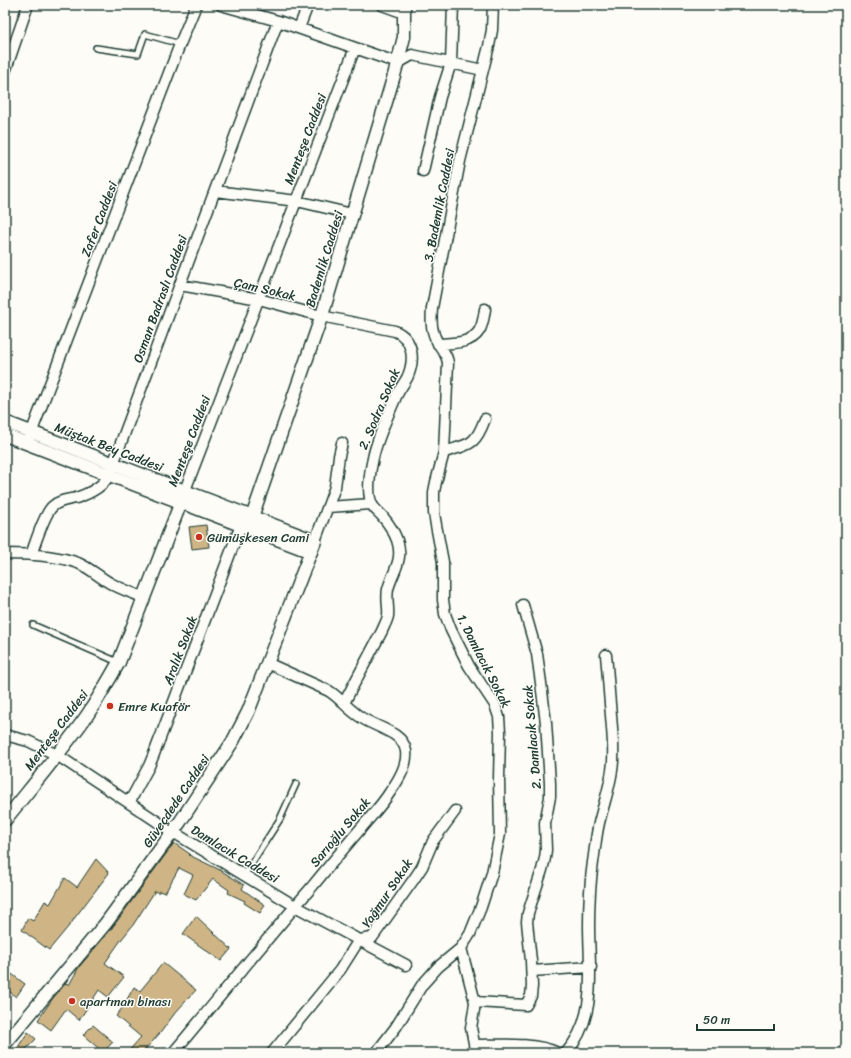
<svg xmlns="http://www.w3.org/2000/svg" width="851" height="1058" font-family="Sriracha,sans-serif">
	<style>
		.building { fill: #cfb585; stroke: #1f3d34 }
		.lines { fill: none; stroke-linecap: round; stroke-linejoin: round }
		.service-casing { stroke: #1f3d34; stroke-width: 8 }
		.minor-casing { stroke: #1f3d34; stroke-width: 13 }
		.tertiary-casing { stroke: #1f3d34; stroke-width: 15 }
		.service { stroke: #fdfcf7; stroke-width: 5 }
		.minor { stroke: #fdfcf7; stroke-width: 10 }
		.tertiary { stroke: #fdfcf7; stroke-width: 12 }
		.poi-dot { fill: #c8321e; stroke: #fdfcf7; stroke-width: 1.5 }
		.labels { text-anchor: middle; dominant-baseline: central; stroke-width: 3; stroke-linejoin: round; paint-order: stroke }
		.street-label { font-size: 13px; fill: #1f3d34; stroke: #fdfcf7 }
		.poi-label { font-size: 13px; fill: #1f3d34; stroke: #fdfcf7; text-anchor: start }
	</style>
	<rect width="100%" height="100%" fill="#fdfcf7"/>
	<filter id="ink" filterUnits="userSpaceOnUse"><feTurbulence type="fractalNoise" baseFrequency=".025" numOctaves="2"/><feDisplacementMap in="SourceGraphic" scale="8" xChannelSelector="R" yChannelSelector="G"/><feConvolveMatrix kernelMatrix="1 2 1 2 8 2 1 2 1" color-interpolation-filters="sRGB"/></filter>
	<g filter="url(#ink)">
		<path class="building" d="M206 525 209 547 192 549 189 527Z
			M174 843 190 854 189 855 220 870 244 885 242 889 265 905 260 913 244 903 245 901 228 893 229 890 213 879 196 900 184 894 193 875 179 868 165 893 159 891 158 893 155 891 133 925 121 940 105 963 124 977 108 997 99 990 79 1020 66 1009 51 1030 38 1020 53 998 66 983 69 985 79 967 112 928Z
			M96 859 109 873 73 920V921L49 950 22 930 28 918 33 921 45 901 50 904 65 878 77 887Z
			M196 916 231 949 221 961 183 934Z
			M163 963 196 990 175 1013 161 1032 142 1053H127L141 1037 116 1016 127 1002 126 1001 134 987 140 991Z
			M5 969 25 984 16 997 5 988Z
			M93 1025 113 1042 103 1052 83 1035Z
			M28 1032 36 1039 22 1053H14Z"/>
		<g class="lines">
			<defs>
				<path id="service" d="M96 48 138 54 145 34 180 44
					M33 625 118 662
					M244 875 280 819 296 784"/>
				<path id="minor" d="M221 5 278 21 398 63 412 55 483 70
					M382 5 404 13
					M299 28 308 5
					M5 72 28 5
					M423 171 440 97 451 63 453 5
					M215 191 297 201 352 214
					M180 285 259 299 321 316 395 331C414 339 415 361 407 378 403 385 398 391 395 399 387 418 377 438 373 458 370 470 366 496 373 506 375 510 380 513 383 517 388 523 394 532 397 540 404 560 393 571 388 589 386 600 389 607 388 616 387 621 384 626 382 631L344 703
					M438 344C452 343 471 344 479 331 483 325 484 316 485 309
					M27 444 180 44 196 5
					M444 452C470 444 475 446 485 419
					M182 498 355 48
					M328 507 371 504
					M315 541 335 487 339 456 342 443
					M5 554C28 554 57 555 78 563 90 568 99 577 110 583 121 589 133 593 144 598
					M31 555C35 544 45 512 53 506 59 500 68 500 76 498 88 494 103 487 109 475L278 21
					M5 735 28 741 57 755 173 832 295 906 406 965
					M129 803 149 766 154 754 241 525
					M461 948 475 1002 474 1010 471 1028 476 1053
					M532 971 591 967
					M475 1002 526 1005 531 996 532 986 531 961 527 922 528 913 542 870 545 858 546 850 545 823 550 797V783L546 723 541 683 537 654 523 605
					M474 1045C501 1045 534 1042 558 1053
					M173 1053C219 998 264 942 311 888 328 867 345 847 362 827 371 816 382 805 390 792 398 781 408 765 406 751 403 731 373 727 359 716 348 709 340 698 329 691L267 663
					M272 1053 340 970 359 940 372 938 414 879 422 867 433 841 455 811
					M376 1053 396 1027 422 985 438 967 461 948 470 934 481 907 492 873 500 834 499 779 500 732 499 717 495 705 469 666 451 630 445 614 443 600V562L436 525 434 513V492L436 482 444 452 448 363C447 354 442 350 438 343 431 332 431 321 432 308L460 161 489 46 492 30 493 5
					M566 1053C598 1017 589 970 589 925 589 904 590 883 593 862 595 849 596 836 599 823 604 802 612 782 613 761 614 745 612 730 611 715 609 695 608 675 606 655"/>
				<path id="tertiary" d="M5 422 315 541 248 712 233 741 180 822 106 923 5 1044
					M5 435 311 552
					M252 517 323 312 395 72 404 37V5
					M5 820C33 785 62 751 88 714 99 697 109 680 119 662L181 502"/>
			</defs>
			<use href="#service" class="service-casing"/>
			<use href="#minor" class="minor-casing"/>
			<use href="#tertiary" class="tertiary-casing"/>
			<use href="#service" class="service"/>
			<use href="#minor" class="minor"/>
			<use href="#tertiary" class="tertiary"/>
		</g>
	</g>
	<g class="poi-dot">
		<circle cx="199" cy="537" r="4"/>
		<circle cx="110" cy="706" r="4"/>
		<circle cx="72" cy="1001" r="4"/>
	</g>
	<g class="labels">
		<g class="street-label">
			<text transform="translate(305 139) rotate(-69)">Menteşe Caddesi</text>
			<text transform="translate(439 205) rotate(-79)">3. Bademlik Caddesi</text>
			<text transform="translate(99 219) rotate(-69)">Zafer Caddesi</text>
			<text transform="translate(324 259) rotate(-73)">Bademlik Caddesi</text>
			<text transform="translate(265 289) rotate(13)">Çam Sokak</text>
			<text transform="translate(160 299) rotate(-70)">Osman Badraslı Caddesi</text>
			<text transform="translate(379 409) rotate(-67)">2. Sodra Sokak</text>
			<text transform="translate(189 441) rotate(-69)">Menteşe Caddesi</text>
			<text transform="translate(109 447) rotate(21)">Müştak Bey Caddesi</text>
			<text transform="translate(180 650) rotate(-69)">Aralık Sokak</text>
			<text transform="translate(484 661) rotate(63)">1. Damlacık Sokak</text>
			<text transform="translate(56 730) rotate(-53)">Menteşe Caddesi</text>
			<text transform="translate(532 737) rotate(-95)">2. Damlacık Sokak</text>
			<text transform="translate(176 801) rotate(-56)">Güveçdede Caddesi</text>
			<text transform="translate(340 832) rotate(-50)">Sarıoğlu Sokak</text>
			<text transform="translate(235 854) rotate(31)">Damlacık Caddesi</text>
			<text transform="translate(387 893) rotate(-56)">Yağmur Sokak</text>
		</g>
		<g class="poi-label">
			<text x="207" y="537">Gümüşkesen Cami</text>
			<text x="118" y="706">Emre Kuaför</text>
			<text x="80" y="1001">apartman binası</text>
		</g>
	</g>
	<rect width="851" height="1058" fill="none" stroke="#fdfcf7" stroke-width="20"/>
	<rect x="10" y="10" width="831" height="1038" fill="none" stroke="#1f3d34" stroke-width="1.5" filter="url(#ink)"/>
	<path d="M697 1024v6h77v-6" fill="none" stroke="#1f3d34" stroke-width="2"/>
	<text x="703" y="1024" font-size="12" fill="#1f3d34" stroke="#fdfcf7" stroke-width="3" paint-order="stroke">50 m</text>
</svg>
